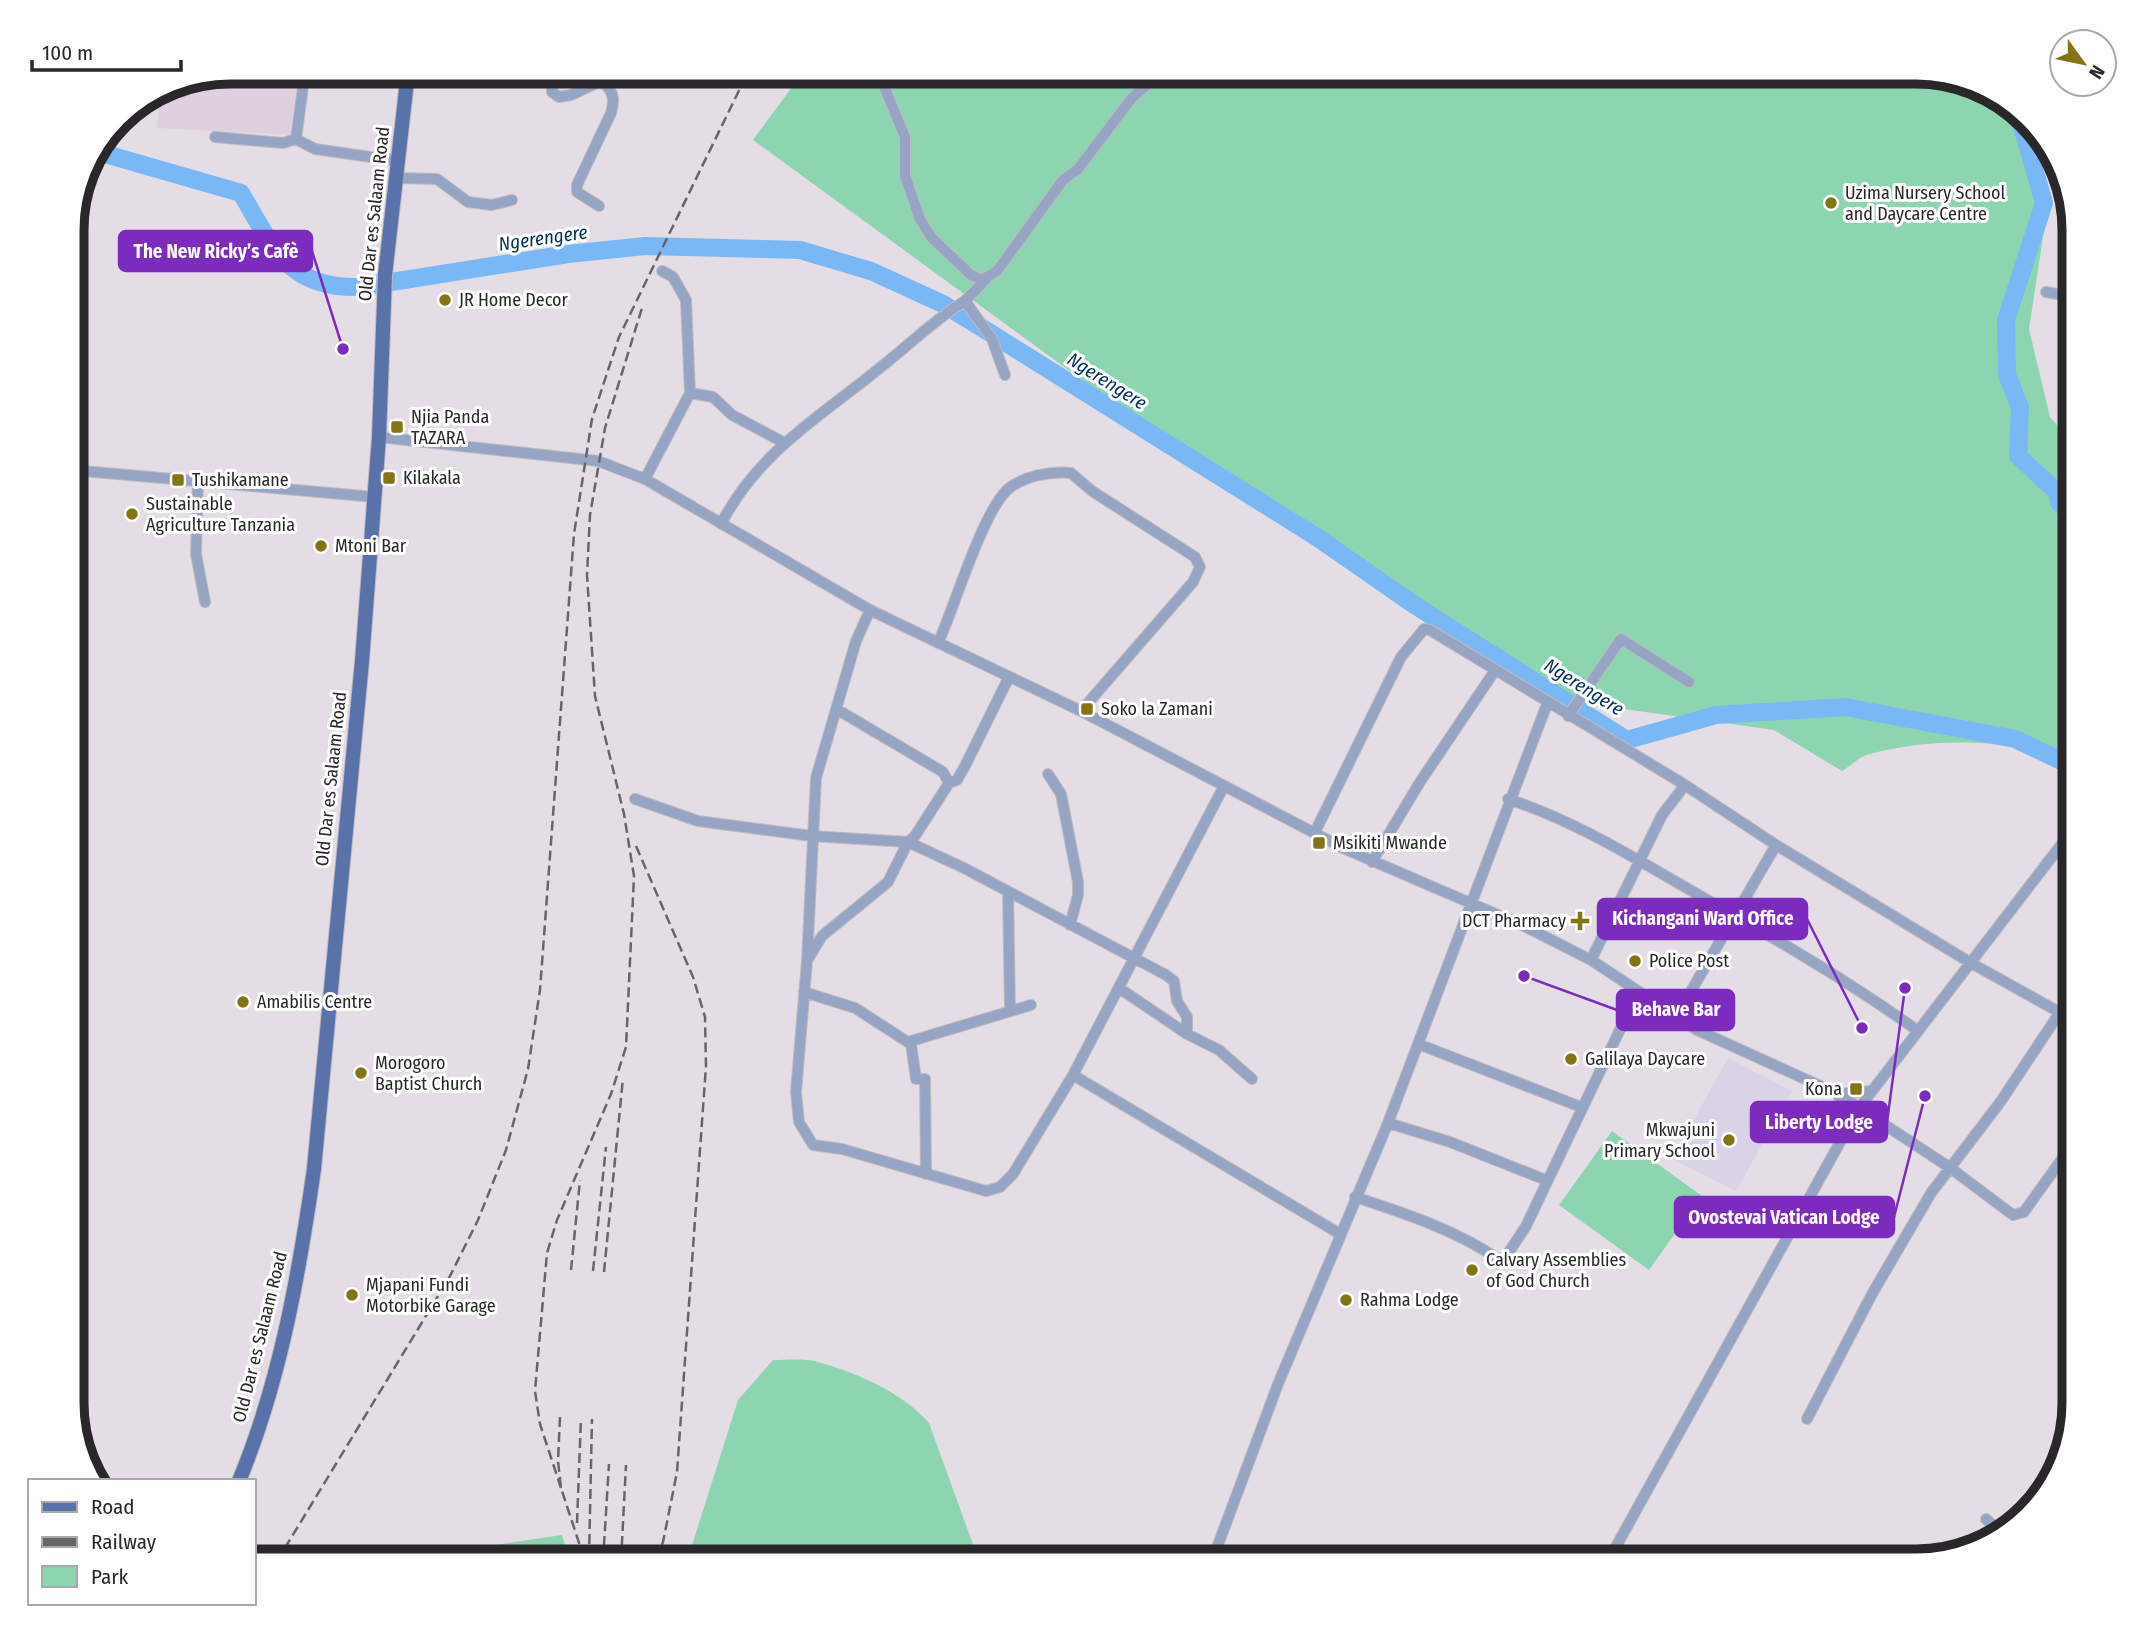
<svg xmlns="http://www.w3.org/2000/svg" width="2146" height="1633" font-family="'Fira Sans Condensed',sans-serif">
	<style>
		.built { fill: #ded0de }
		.education { fill: #dad2e7 }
		.green { fill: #8dd5b0 }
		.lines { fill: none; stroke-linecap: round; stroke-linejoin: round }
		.river { stroke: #79b8f4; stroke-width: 18 }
		.minor-casing { stroke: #c0b9c0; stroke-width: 12 }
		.major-casing { stroke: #c0b9c0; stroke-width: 16 }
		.minor { stroke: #96a5c4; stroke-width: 10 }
		.major { stroke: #5972aa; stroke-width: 14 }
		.rail { stroke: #686469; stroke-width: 2.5; stroke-dasharray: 10 5; stroke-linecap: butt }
		.poi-dot { fill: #837416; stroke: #fff; stroke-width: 2.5 }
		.labels { text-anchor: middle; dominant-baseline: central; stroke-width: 6; stroke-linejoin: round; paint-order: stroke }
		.poi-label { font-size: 18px; fill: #2a272a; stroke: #fff; text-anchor: start }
		.street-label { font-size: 18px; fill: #2a272a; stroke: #fff }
		.water-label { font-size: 19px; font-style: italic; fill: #002f54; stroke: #fff }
		.rim { fill: none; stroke: #2a272a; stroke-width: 9 }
		.leader { fill: none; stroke: #7b2cbf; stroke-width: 2.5 }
		.callout-dot { fill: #7b2cbf; stroke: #fff; stroke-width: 2.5 }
		.callout { fill: #7b2cbf; stroke: #7b2cbf; stroke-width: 2.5 }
		.callout-label { font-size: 19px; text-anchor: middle; font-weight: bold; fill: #fff }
	</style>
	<rect width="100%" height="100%" fill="#e5dde6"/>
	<path class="built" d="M231 72H298L291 135 157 128 160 90 170 84Z"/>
	<path class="education" d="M1728 1058 1792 1091 1736 1191 1672 1159Z"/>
	<path class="green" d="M803 72H1916L2012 105 2021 116 2048 204 2029 329 2050 417 2074 444V760C2009 740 1936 736 1870 754 1860 756 1851 766 1842 771L1774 730 1631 710 1539 702 1185 455 753 140Z
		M1612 1131 1702 1196 1649 1270 1559 1205Z
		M773 1360C787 1360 805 1358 818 1362 857 1373 902 1392 929 1423L979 1561H687L738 1400Z
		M562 1535 570 1561H487L488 1546Z"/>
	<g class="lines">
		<path class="river" d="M2018 112 2044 203 2006 320 2007 375 2020 407 2018 456 2057 492 2059 502 2074 518
			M95 151 241 193C274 249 288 289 360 287L568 254 645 246 800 250 871 271 943 304 987 331 1318 538 1416 606 1627 740 1716 715 1845 707 2015 739 2074 767"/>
		<defs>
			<path id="minor" d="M552 72V92L559 97 571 95 599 82C614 87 615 100 611 113L577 185V192L599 206
				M878 72 905 137V176L920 219 931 237 971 275 982 280 997 271 1063 180 1078 169 1131 99 1147 85 1152 72
				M215 137 283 143 296 139 305 72
				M296 139 315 149 398 161
				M397 178 437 179 468 202 492 205 512 200
				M2071 217V218
				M2046 292 2074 297
				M965 301 986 279
				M690 393 713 397 732 415 783 442
				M379 437 598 461 645 479 870 610 1081 711 1345 849 1526 927 1591 960 1697 1030 1838 1094 1949 1167 2013 1215 2024 1212 2074 1142
				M72 470 375 497
				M645 479 690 393 686 300 673 277 662 271
				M198 480 196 554 205 602
				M721 524C759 451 820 417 881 367 909 345 935 319 965 301L992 339 1005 375
				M870 610 856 641 816 778 807 961 796 1092 799 1122 813 1145 842 1149 986 1191 1000 1187 1013 1174 1073 1075 1224 786
				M938 643C955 606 982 513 1008 489 1024 476 1050 471 1071 473L1092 491 1195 557 1200 567 1193 582 1081 711
				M838 710 943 772 949 783
				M1568 716 1621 639 1689 682
				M1048 774 1061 794 1078 882V895L1070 925
				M635 799 698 821 812 836 908 842 964 868 1166 975 1174 981 1177 1001 1187 1017V1034
				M1508 799C1573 820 1631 856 1690 890 1767 934 1846 979 1918 1031
				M1315 832 1401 657 1424 629 1430 630 1685 785 1776 845 1971 963 2059 1012
				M2058 850 2074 861
				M1372 862 1420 782 1494 672
				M1008 892 1010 1010
				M808 959 822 936 888 882 908 842 915 836 949 783 957 780 965 766 1009 677
				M1591 960 1662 815 1685 785
				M1119 988 1187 1034 1219 1050 1252 1079
				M804 992 855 1008 911 1044 916 1079H925L926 1174
				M1676 1017 1776 845
				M908 1042 1031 1005
				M1418 1044 1581 1107
				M1073 1075 1340 1234
				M1838 1094 1847 1118 1845 1128
				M1838 1094 1870 1091
				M1388 1123 1450 1142 1546 1180
				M1355 1197C1404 1213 1456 1230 1498 1259L1505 1258 1526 1226 1638 992
				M1807 1419 1872 1294 1931 1193 2001 1101 2074 991
				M1986 1519 2001 1533
				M1212 1561 1278 1384 1388 1123 1547 704
				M1608 1561 1859 1108 2074 828"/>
			<path id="major" d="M239 1481C280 1382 299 1274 314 1169L362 661 379 437 385 275 408 72"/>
		</defs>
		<use href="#minor" class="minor-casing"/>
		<use href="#major" class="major-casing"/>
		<use href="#minor" class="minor"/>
		<use href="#major" class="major"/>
		<path class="rail" d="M636 846 693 977 705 1017 706 1066 677 1472 663 1542 655 1561
			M571 1270 580 1180
			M593 1271 606 1147
			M604 1272 623 1078
			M560 1417 558 1461 561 1488 585 1561
			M561 1488 540 1424 535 1391 547 1253 557 1220 611 1094 626 1047 634 876 624 814 595 696 587 575 590 515 605 428 642 308
			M577 1523 581 1418
			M589 1559 592 1419
			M277 1561 449 1278 478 1220 506 1150 528 1069 540 990 574 534 592 419 619 337 748 72
			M603 1561 609 1464
			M621 1561 626 1465"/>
	</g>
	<g class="poi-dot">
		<circle cx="1831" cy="203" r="7"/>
		<circle cx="445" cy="300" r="7"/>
		<rect x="390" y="420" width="14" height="14" rx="3.5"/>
		<rect x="382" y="471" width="14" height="14" rx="3.5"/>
		<rect x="171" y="473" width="14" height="14" rx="3.5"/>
		<circle cx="132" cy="514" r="7"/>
		<circle cx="321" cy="546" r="7"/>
		<rect x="1080" y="702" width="14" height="14" rx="3.5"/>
		<rect x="1312" y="836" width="14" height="14" rx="3.5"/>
		<path d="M1576.5 910.5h7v7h7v7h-7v7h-7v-7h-7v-7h7z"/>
		<circle cx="1635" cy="961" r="7"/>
		<circle cx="243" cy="1002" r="7"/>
		<circle cx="1571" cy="1059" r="7"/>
		<circle cx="361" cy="1073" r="7"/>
		<rect x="1849" y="1082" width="14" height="14" rx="3.5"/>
		<circle cx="1729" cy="1140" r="7"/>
		<circle cx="1472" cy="1270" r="7"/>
		<circle cx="352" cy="1295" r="7"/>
		<circle cx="1346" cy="1300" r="7"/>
	</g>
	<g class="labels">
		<g class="poi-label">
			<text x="1845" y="193">Uzima Nursery School<tspan x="1845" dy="21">and Daycare Centre</tspan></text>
			<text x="459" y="300">JR Home Decor</text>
			<text x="411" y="417">Njia Panda<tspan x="411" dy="21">TAZARA</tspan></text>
			<text x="403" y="478">Kilakala</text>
			<text x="192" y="480">Tushikamane</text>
			<text x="146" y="504">Sustainable<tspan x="146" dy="21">Agriculture Tanzania</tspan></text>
			<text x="335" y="546">Mtoni Bar</text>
			<text x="1101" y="709">Soko la Zamani</text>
			<text x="1333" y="843">Msikiti Mwande</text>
			<text x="1566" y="921" text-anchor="end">DCT Pharmacy</text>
			<text x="1649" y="961">Police Post</text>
			<text x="257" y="1002">Amabilis Centre</text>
			<text x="1585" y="1059">Galilaya Daycare</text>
			<text x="375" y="1063">Morogoro<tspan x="375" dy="21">Baptist Church</tspan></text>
			<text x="1842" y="1089" text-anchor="end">Kona</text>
			<text x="1715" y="1130" text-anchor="end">Mkwajuni<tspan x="1715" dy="21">Primary School</tspan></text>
			<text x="1486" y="1260">Calvary Assemblies<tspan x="1486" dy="21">of God Church</tspan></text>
			<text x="366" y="1285">Mjapani Fundi<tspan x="366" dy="21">Motorbike Garage</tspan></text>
			<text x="1360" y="1300">Rahma Lodge</text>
		</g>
		<g class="street-label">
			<text transform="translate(374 214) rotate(-84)">Old Dar es Salaam Road</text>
			<text transform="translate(331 779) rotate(-84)">Old Dar es Salaam Road</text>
			<text transform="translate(260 1337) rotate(-76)">Old Dar es Salaam Road</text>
		</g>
		<g class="water-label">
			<text transform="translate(543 238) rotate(-8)">Ngerengere</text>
			<text transform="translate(1107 381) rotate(32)">Ngerengere</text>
			<text transform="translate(1584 687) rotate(32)">Ngerengere</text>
		</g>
	</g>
	<path d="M0 0H2146V1633H0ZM230 84H1916A146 146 0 0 1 2062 230V1403A146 146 0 0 1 1916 1549H230A146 146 0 0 1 84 1403V230A146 146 0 0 1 230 84Z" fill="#fff" fill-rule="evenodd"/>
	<path class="rim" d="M230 84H1916A146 146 0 0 1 2062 230V1403A146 146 0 0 1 1916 1549H230A146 146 0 0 1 84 1403V230A146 146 0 0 1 230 84Z"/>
	<path class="leader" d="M343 349L312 251M1862 1028L1807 919M1524 976L1617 1010M1905 988L1887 1122M1925 1096L1894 1217"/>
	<g class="callout-dot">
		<circle cx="343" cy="349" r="7"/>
		<circle cx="1862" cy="1028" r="7"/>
		<circle cx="1524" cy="976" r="7"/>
		<circle cx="1905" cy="988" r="7"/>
		<circle cx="1925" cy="1096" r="7"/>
	</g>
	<g class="callout">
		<rect x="119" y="231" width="193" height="40" rx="7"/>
		<rect x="1598" y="899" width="209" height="40" rx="7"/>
		<rect x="1617" y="990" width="117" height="40" rx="7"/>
		<rect x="1751" y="1102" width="136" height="40" rx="7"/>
		<rect x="1675" y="1197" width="219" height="40" rx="7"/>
	</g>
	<g class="callout-label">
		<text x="216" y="258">The New Ricky’s Cafè</text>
		<text x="1703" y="925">Kichangani Ward Office</text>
		<text x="1676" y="1016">Behave Bar</text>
		<text x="1819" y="1129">Liberty Lodge</text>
		<text x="1784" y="1224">Ovostevai Vatican Lodge</text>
	</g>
	<rect x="28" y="1479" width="228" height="126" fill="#ffffff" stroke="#aaa9aa" stroke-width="2"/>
	<rect x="42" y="1502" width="35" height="10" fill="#5972aa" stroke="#aaa9aa" stroke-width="2"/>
	<text x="91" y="1514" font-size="21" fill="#2a272a">Road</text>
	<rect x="42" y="1537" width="35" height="10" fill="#686469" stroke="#aaa9aa" stroke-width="2"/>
	<text x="91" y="1549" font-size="21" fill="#2a272a">Railway</text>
	<rect x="42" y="1566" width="35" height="21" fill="#8dd5b0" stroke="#aaa9aa" stroke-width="2"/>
	<text x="91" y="1584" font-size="21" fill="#2a272a">Park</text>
	<g transform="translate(2083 63) rotate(123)"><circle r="33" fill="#ffffff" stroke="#aaa9aa" stroke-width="2"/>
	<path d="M0-5L12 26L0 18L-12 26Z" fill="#837416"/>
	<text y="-10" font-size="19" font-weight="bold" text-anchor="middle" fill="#2a272a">N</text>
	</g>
	<path d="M32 60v10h149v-10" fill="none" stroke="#2a272a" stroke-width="3.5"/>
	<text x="42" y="60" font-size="21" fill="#2a272a" stroke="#ffffff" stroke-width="5" paint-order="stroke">100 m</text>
</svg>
